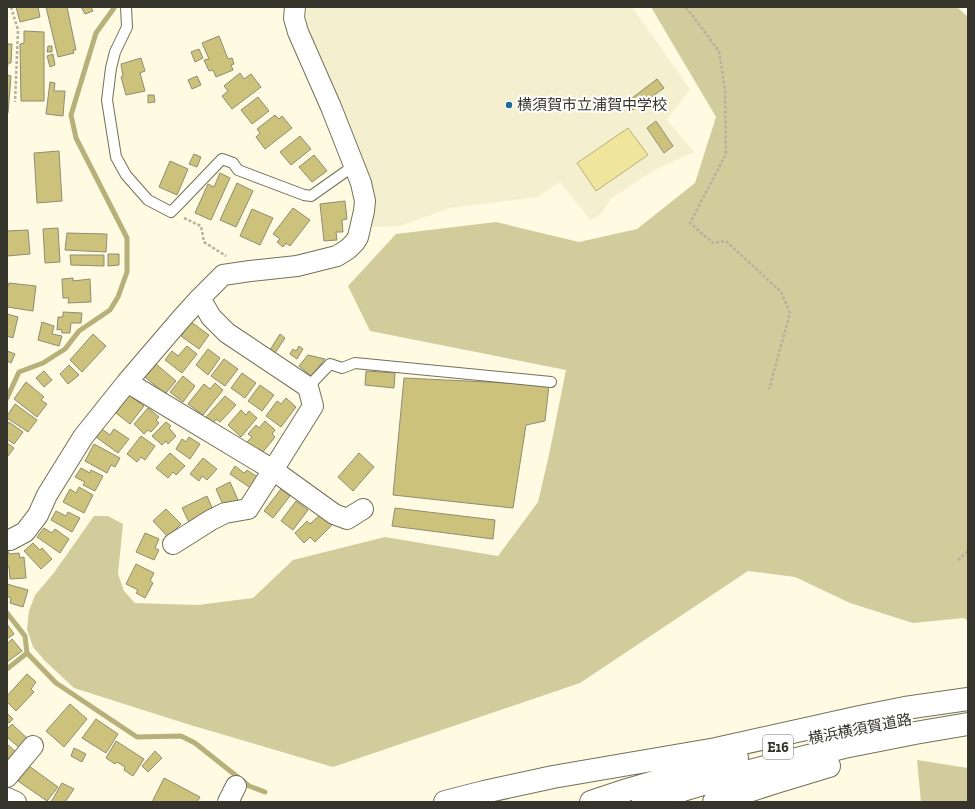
<svg xmlns="http://www.w3.org/2000/svg" width="975" height="809" font-family="'Zilla Slab','Noto Sans JP',serif">
	<style>
		.built { fill: #f4f0cf }
		.green { fill: #d2cc9d }
		.water { fill: #efe59c; stroke: #b8b07a }
		.lines { fill: none; stroke-linecap: round; stroke-linejoin: round }
		.stream { stroke: #b8b07a; stroke-width: 5 }
		.building { fill: #ccc27b; stroke: #8f8c75 }
		.service-casing { stroke: #73705a; stroke-width: 12 }
		.minor-casing { stroke: #73705a; stroke-width: 22 }
		.motorway-casing { stroke: #73705a; stroke-width: 24 }
		.path { stroke: #b4b29e; stroke-width: 2.5; stroke-dasharray: 3 2; stroke-linecap: butt }
		.service { stroke: #fff; stroke-width: 10 }
		.minor { stroke: #fff; stroke-width: 20 }
		.motorway { stroke: #fff; stroke-width: 22 }
		.poi-dot { fill: #1f6b9e; stroke: #fff; stroke-width: 1.5 }
		.labels { text-anchor: middle; dominant-baseline: central; stroke-width: 4; stroke-linejoin: round; paint-order: stroke }
		.shield { fill: #fff; stroke: #72726b; stroke-width: 1 }
		.shield-label { font-size: 14px; font-weight: bold; fill: #36352b }
		.poi-label { font-size: 15px; fill: #36352b; stroke: #fff; text-anchor: start }
		.street-label { font-size: 15px; fill: #36352b; stroke: #fff }
	</style>
	<rect width="100%" height="100%" fill="#fefbe2"/>
	<path class="built" d="M307 7H632L690 89 667 120 694 152 654 170 611 199 600 215 590 220 560 182 538 197 450 208 400 226 372 227V196L366 169 305 26Z"/>
	<path class="green" d="M651 7H957L968 17V621L964 618 913 623 850 603 795 577 748 571 580 683 333 767 187 724 74 688 45 661 33 647 27 629 29 611 35 595 53 574 94 516H108L123 524 118 574 124 591 135 603 198 605 253 598 293 560 385 537 498 556 538 502 549 455 566 370 370 331 348 286 396 234 496 222 579 242 637 229 695 183 716 117Z
		M917 760 968 768V802H921Z"/>
	<path class="water" d="M628 128 648 155 596 191 577 163Z"/>
	<g class="lines">
		<path class="stream" d="M7 398 19 372 43 363 65 349 79 331 110 310 118 297 127 272V238L76 138 71 115 96 33 114 8V7
			M7 613 25 636 27 653 56 683 137 737 181 736 195 743 249 786 265 792
			M7 669 27 653"/>
	</g>
	<path class="building" d="M16 7H38L40 17 20 22Z
		M46 7H67L76 50H73L74 53 58 57Z
		M81 7H91L93 11 85 14Z
		M24 31 44 32V101H21L20 44 24 43Z
		M219 36 228 59 232 58 234 64 231 65 233 70 216 77 213 70 209 71 204 60 209 59 202 43Z
		M7 44H12L11 63H8L7 73Z
		M48 46H52V52H47Z
		M199 49 203 58 195 62 191 52Z
		M53 54 55 65 50 67 47 56Z
		M141 58 145 71 140 73 145 91 126 95 121 77 123 76 121 64Z
		M240 73 244 79 251 74 261 87 232 109 222 96 228 91 224 86Z
		M7 75 11 76 8 113H7Z
		M197 76 201 85 192 89 188 80Z
		M657 79 664 88 633 110 627 102Z
		M50 82 55 83 54 91H65L63 116 46 114Z
		M148 95H154L155 102 148 103Z
		M258 97 269 111 252 124 241 110Z
		M275 115 279 119 282 116 292 128 265 149 256 137 260 133 257 129Z
		M656 121 673 146 664 153 647 128Z
		M300 136 311 149 291 165 280 152Z
		M59 151 62 201 37 203 34 153Z
		M194 154 201 157 197 167 189 164Z
		M314 155 327 171 312 182 299 167Z
		M170 161 188 169 177 195 159 187Z
		M220 173 230 178 211 220 195 213 208 184 214 187Z
		M237 183 253 191 236 227 220 220Z
		M345 201 347 219 342 220 343 232H336L337 240 324 241 320 204Z
		M293 208 310 220 290 246 286 243 283 247 277 242 280 239 273 234Z
		M252 209 273 218 260 245 240 236Z
		M58 228 60 262 45 263 43 229Z
		M28 230 30 254 7 256V231Z
		M67 233 107 234 106 252 65 250Z
		M108 254H119V265L108 266Z
		M70 255H104V266L71 265Z
		M73 278V281L90 279 91 302 68 303 69 298H63L62 279Z
		M9 283 36 286 33 311 7 307V289Z
		M63 312 82 313 81 323H71L70 333H62L61 329 57 330 58 317H63Z
		M7 314 18 317 13 338 7 336Z
		M42 322 54 326 52 334 62 336 59 346 38 340Z
		M191 322 209 335 199 349 181 336Z
		M93 334 106 346 82 372 70 360Z
		M280 334 285 338 275 353 270 350Z
		M187 346 197 354 182 373 165 360 172 351 178 356Z
		M299 346 303 349 297 359 290 354 293 349 296 351Z
		M208 349 220 358 208 375 196 365Z
		M7 351 15 354 11 363 7 361Z
		M308 355 325 359 311 376 299 366Z
		M224 359 238 369 225 386 211 376Z
		M156 364 176 381 165 394 145 377Z
		M69 365 79 375 68 384 60 374Z
		M44 371 52 380 44 387 36 378Z
		M366 371 395 373 394 388 365 385Z
		M242 373 256 383 245 398 231 388Z
		M183 376 195 386 183 402 170 392Z
		M404 378 549 385 545 421 526 425 513 508 393 495Z
		M26 382 44 397 41 400 47 404 37 417 14 399Z
		M215 383 223 390 203 415 188 404 204 384 210 389Z
		M260 385 274 395 262 411 248 401Z
		M129 395 144 406 130 424 116 413Z
		M225 396 236 405 220 422 216 419 213 423 206 417Z
		M286 398 296 407 281 427 266 416 277 401 281 404Z
		M15 404 37 420 28 432 7 418V416Z
		M148 408 159 417 156 420 159 423 151 432 148 430 144 434 134 424Z
		M241 410 246 415 249 411 257 418 241 437 228 425Z
		M265 421 275 430 272 434 275 437 263 452 259 449 257 451 247 442 252 437 248 434 256 425 259 428Z
		M9 422 23 432 14 444 7 439V425Z
		M166 422 171 426 169 428 176 436 168 444 166 441 162 445 152 436Z
		M102 429 110 435 114 429 129 439 118 453 96 437Z
		M141 436 155 446 145 460 141 457 137 462 127 454Z
		M189 437 200 444 190 459 176 449 182 439 186 442Z
		M7 443 14 448 8 456H7Z
		M94 444 120 458 115 467 111 465 107 473 85 461Z
		M170 453 185 466 176 475 173 472 168 478 156 468Z
		M359 453 374 467 353 491 338 477Z
		M203 458 217 469 207 480 202 476 199 481 190 474Z
		M235 466 244 473 247 470 259 478 252 489 230 474Z
		M81 468 90 473 91 470 103 476 95 491 83 485 85 482 75 477Z
		M230 482 238 500 224 507 216 489Z
		M79 487 93 495 84 513 63 502 70 489 76 493Z
		M281 489 290 496 273 518 264 511Z
		M207 496 214 512 190 524 182 508Z
		M296 501 308 510 293 530 281 521Z
		M395 508 495 520 493 539 392 526Z
		M166 509 181 524 168 537 153 521Z
		M56 511 66 516 68 512 80 518 72 532 51 520Z
		M321 514 332 525 315 542 310 537 304 543 295 533 307 521 310 524Z
		M44 528 52 533 55 529 69 539 60 553 37 537Z
		M145 533 159 539 155 548 159 550 154 560 136 552Z
		M33 543 40 550 42 548 52 559 41 569 24 551Z
		M7 551H8L9 554 19 553 20 558 24 557 26 578 10 579 9 567H7Z
		M136 564 154 573 150 581 153 583 145 598 136 593 138 590 126 584Z
		M7 584 28 590 23 607 10 603 11 598 7 596Z
		M7 624 14 634 7 639Z
		M12 639 22 651 7 662V644Z
		M27 674 36 682 31 689 34 692 16 711 7 702V696Z
		M70 704 87 719 64 747 46 731Z
		M7 713 13 719 9 723 7 721Z
		M96 719 118 734 106 753 82 738Z
		M12 724 29 740 22 750 7 737V729Z
		M116 741 144 759 133 776 124 770 125 767 117 762 115 764 106 758Z
		M7 744 17 753 12 760 9 759 7 760Z
		M74 748 86 754 82 762 71 756Z
		M155 751 162 758 148 772 142 766Z
		M29 766 58 787 47 801 18 781Z
		M164 778 200 797 197 802H152Z
		M62 783 74 789 65 802H51Z"/>
	<g class="lines">
		<defs>
			<path id="service" d="M126 7 127 27 115 52 111 68 107 100 116 157 126 175 148 200 171 212 178 205 222 159 233 163 238 170 304 195 311 196 345 172 356 166
				M308 387 330 364 342 368 355 363 551 382"/>
			<path id="minor" d="M127 382 273 470 334 514 347 519 363 509
				M7 540H10L25 532 38 515 47 495 83 437 127 382 181 319 200 298 223 275 250 271 297 266 337 256 348 249 355 242 358 237 364 211 365 201 361 183 331 107 298 32 294 18 295 7
				M173 544 211 520 225 513 248 509 273 470 313 406 308 387 227 333 211 317 200 298
				M7 777 33 746
				M7 798 16 802
				M228 802 236 786"/>
			<path id="motorway" d="M445 802 484 792 553 777 716 749 860 717 905 708 968 699
				M591 802 627 790 737 758
				M643 802 726 777 844 747 915 733 968 724
				M714 802 776 782 829 766"/>
		</defs>
		<use href="#service" class="service-casing"/>
		<use href="#minor" class="minor-casing"/>
		<use href="#motorway" class="motorway-casing"/>
		<path class="path" d="M11 7 18 30 15 102
			M686 7 719 51 725 91 726 154 690 223 713 243 726 241 781 292 790 313 769 389
			M184 218 201 226 204 242 226 256
			M958 560 968 551"/>
		<use href="#service" class="service"/>
		<use href="#minor" class="minor"/>
		<use href="#motorway" class="motorway"/>
	</g>
	<circle class="poi-dot" cx="509" cy="105" r="4"/>
	<g class="labels">
		<rect class="shield" x="763" y="735" width="30" height="24" rx="3"/>
		<g class="shield-label">
			<text x="778" y="747">E16</text>
		</g>
		<g class="poi-label">
			<text x="517" y="105">横須賀市立浦賀中学校</text>
		</g>
		<g class="street-label">
			<text transform="translate(860 729) rotate(-11)">横浜横須賀道路</text>
		</g>
	</g>
	<rect width="975" height="809" fill="none" stroke="#36352b" stroke-width="16"/>
</svg>
